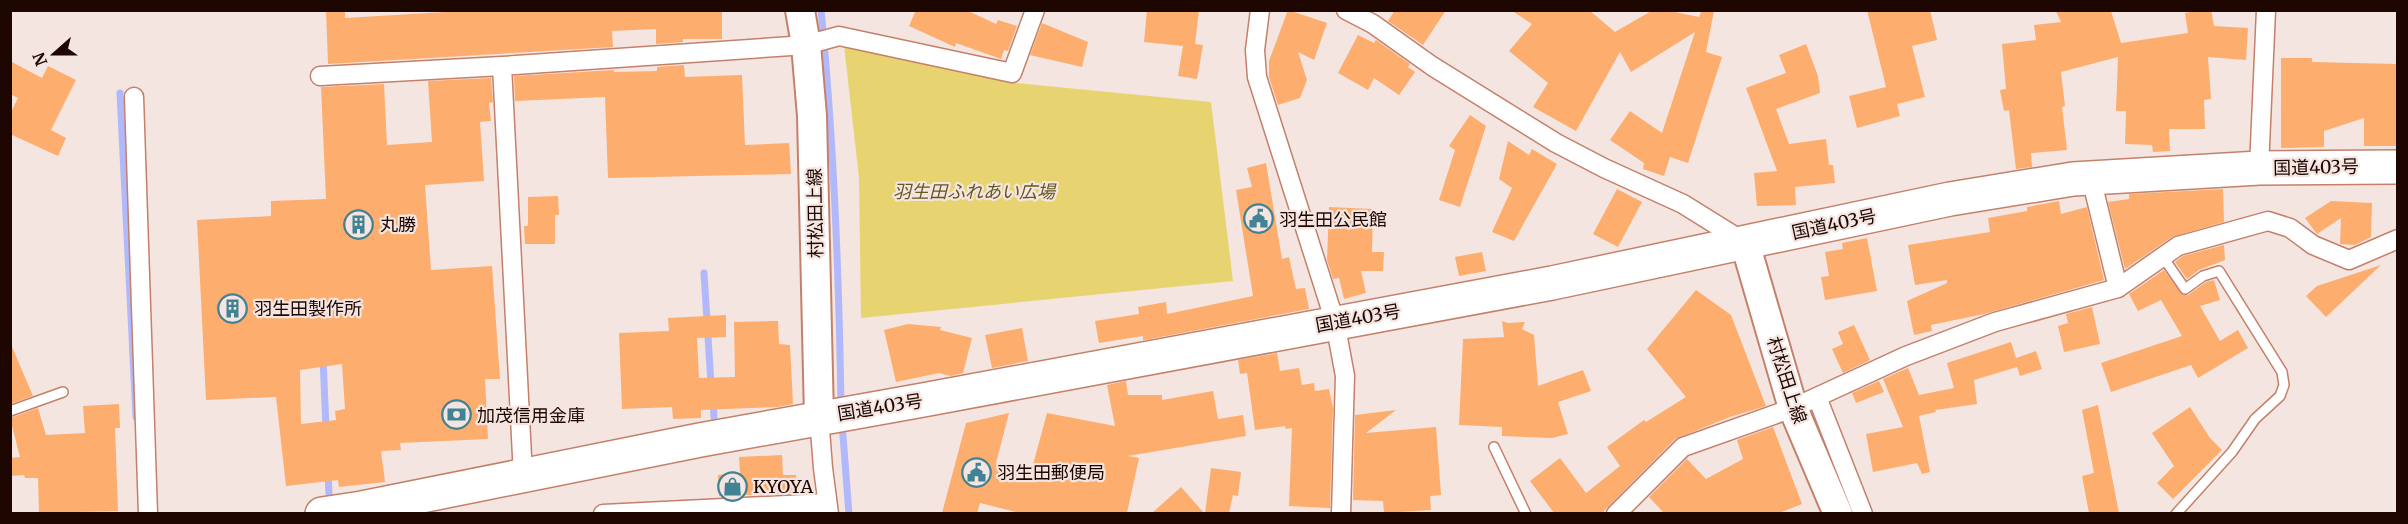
<svg xmlns="http://www.w3.org/2000/svg" width="2408" height="524" font-family="Merriweather,'Noto Sans JP',serif">
	<style>
		.green { fill: #e7d470 }
		.lines { fill: none; stroke-linecap: round; stroke-linejoin: round }
		.stream { stroke: #b1b9fa; stroke-width: 7 }
		.building { fill: #fdae6e; fill-rule: evenodd }
		.lane-casing { stroke: #c4806a; stroke-width: 12 }
		.street-casing { stroke: #c4806a; stroke-width: 21 }
		.primary-casing { stroke: #c4806a; stroke-width: 32 }
		.highway-casing { stroke: #c4806a; stroke-width: 36 }
		.lane { stroke: #fff; stroke-width: 9 }
		.street { stroke: #fff; stroke-width: 18 }
		.primary { stroke: #fff; stroke-width: 28 }
		.highway { stroke: #fff; stroke-width: 33 }
		.labels { text-anchor: middle; dominant-baseline: central; stroke-width: 4.5; stroke-linejoin: round; paint-order: stroke }
		.street-label { font-size: 18px; fill: #1e0601; stroke: #f4e5e0 }
		.park-label { font-size: 18px; font-style: italic; fill: #625822; stroke: #f4e5e0 }
		.poi-label { font-size: 18px; fill: #1e0601; stroke: #f4e5e0; text-anchor: start }
	</style>
	<rect width="100%" height="100%" fill="#f4e5e0"/>
	<path class="green" d="M844 45 1016 83 1211 102 1233 281 861 318 859 178Z"/>
	<g class="lines">
		<path class="stream" d="M821 10C834 142 839 274 841 406
			M120 93 136 417
			M704 273 711 384
			M323 358 326 428
			M713 401 714 417
			M842 423 849 514
			M328 472 329 494"/>
	</g>
	<path class="building" d="M326 10H345V18L479 10H722V39H683V42L656 44V29L612 31 613 47 328 64Z
		M916 10H966L996 24 998 20 1017 26 1008 51 1004 50 1001 59 956 43 955 47 909 26Z
		M1147 10H1199L1195 44 1203 45 1197 79 1178 76 1183 46 1144 42Z
		M1288 10 1327 23 1314 60 1298 52 1307 80 1300 98 1278 105 1269 77V61Z
		M1395 10H1446L1423 45 1388 21Z
		M1511 10H1589L1615 32 1653 10H1665L1699 17 1702 10 1714 11 1706 52 1722 57 1688 163 1670 157 1664 176 1643 169 1644 163 1610 140 1630 111 1662 133 1695 32 1631 72 1620 52 1576 131 1533 107 1548 83 1509 51 1532 24Z
		M1867 10H1930L1937 40 1912 46 1925 97 1897 104 1900 116 1857 128 1849 96 1886 87Z
		M2201 10H2211L2214 26 2248 28 2246 60 2208 57 2211 99 2204 100 2205 129H2169L2170 151 2153 152 2152 145 2125 144 2126 111H2116L2118 57 2061 72 2065 106 2062 107 2067 150 2031 153 2032 167 2016 169 2009 110 2004 111 2000 90 2006 89 2002 44 2036 40 2034 25 2061 22 2056 11H2111L2121 43 2188 33 2185 13Z
		M1042 23 1088 42 1082 67 1030 55Z
		M1358 35 1374 43 1376 40 1410 64 1408 67 1415 72 1399 95 1374 78 1368 90 1338 73Z
		M1806 44 1818 76 1820 93 1776 109 1789 144 1826 139 1829 165H1833L1835 183 1795 187 1796 205 1757 206 1754 173 1777 171 1746 88 1786 73 1779 55Z
		M2281 58H2312V62L2397 64V146H2364V118L2324 131V147L2281 148Z
		M10 61 42 78 48 66 76 80 51 130 66 138 58 156 10 134V114L18 98 10 94Z
		M684 65 685 77 742 75 745 145 789 143 791 174 608 178 605 97 515 101 514 76 614 70V72L657 71V67Z
		M491 78 493 102 489 103 491 121 480 122 484 181 425 185 431 270 492 266 500 379H485L488 439 400 443 401 450 381 451 385 482 339 487 338 480 286 486 276 397 206 400 197 220 271 216V201L326 199 321 87 384 84 387 145 432 142 428 81ZM342 364 345 409 335 411 336 420 301 424 300 370Z
		M1470 115 1486 126 1460 207 1439 200 1455 150 1449 146Z
		M1508 141 1529 155 1532 149 1557 164 1514 241 1492 232 1512 188 1499 179Z
		M1266 163 1282 259 1289 257 1296 289 1305 288 1309 309 1150 339 1143 340V336L1099 343 1095 321 1139 314 1138 307 1166 302 1167 314 1253 296 1236 190 1252 187 1247 168Z
		M1617 189 1642 202 1618 247 1593 234Z
		M2223 189 2224 222 2172 237 2125 269 2108 202 2129 199V194Z
		M558 196 559 215H555V244H525L524 226H528V197Z
		M2059 201 2061 214 2087 207 2104 280 1984 314 1931 325 1932 331 1914 335 1907 301 1947 283V280L1915 285 1908 245 1990 232 1988 218 2027 211V207Z
		M2331 201 2372 203 2371 237 2355 245 2340 244 2341 218 2317 234 2305 218Z
		M1329 207 1373 209 1372 252H1384L1383 271H1361L1366 293 1344 299 1339 278 1333 279 1327 260Z
		M1867 238 1877 291 1825 300 1821 277 1829 276 1825 252 1843 249 1842 243Z
		M2224 245 2225 260 2199 270 2187 279 2175 262 2183 256Z
		M1482 252 1486 271 1459 276 1455 257Z
		M2381 265 2326 317 2306 296 2317 286Z
		M2164 270 2183 295H2188L2206 282 2214 280 2220 300 2200 306 2220 341 2238 330 2248 348 2198 378 2191 365 2111 392 2101 363 2182 336 2161 300 2138 311 2129 294Z
		M1696 290 1731 315 1766 406 1730 417 1675 439 1602 513H1554L1530 481 1560 458 1586 493 1620 466 1607 447 1644 420 1646 422 1686 397 1647 349Z
		M2092 307 2100 344 2064 352 2058 326 2068 323 2066 314Z
		M726 315V337L697 338 699 378 735 377 734 322 778 321 779 344 790 345 793 404 778 407 701 410V418L673 419 672 407 622 409 619 333 669 331 668 318Z
		M1502 321 1508 323 1525 322 1522 329 1534 335 1538 386 1583 370 1591 391 1558 402 1568 434 1552 438 1502 436V427L1459 425 1463 339 1504 337Z
		M908 324 941 327 940 330 972 338 963 373 951 376 939 373 896 382 884 330Z
		M1854 325 1870 360 1843 373 1832 349 1843 344 1838 332Z
		M1022 328 1028 361 992 368 985 335Z
		M10 342 33 396 10 404Z
		M2011 342 2016 358 2036 351 2042 369 2020 376 2017 367 1974 380 1977 404 1935 410 1936 412 1919 416 1930 472 1922 474 1917 463 1873 472 1866 434 1903 427 1883 379 1908 368 1919 395 1954 388 1947 363Z
		M1277 353 1280 371 1299 368 1302 385 1314 383 1315 391 1329 389 1333 408 1330 508 1289 506 1292 428 1286 429 1285 426 1255 430 1247 373 1240 374 1238 360Z
		M1126 381 1128 395H1162V400L1213 391 1218 419 1243 415 1246 436 1128 456 1139 458 1127 513H1020L980 503 977 513H942L966 423 1009 413 996 463 1031 472 1047 413 1115 426 1107 385Z
		M1879 381 1884 392 1856 403 1852 393Z
		M119 404 120 428H115L118 511 39 513 38 478H25L24 475 10 476V458L20 457 10 418 38 408 46 435 85 433 83 406Z
		M2098 405 2119 513H2089L2082 476 2094 473 2082 410Z
		M2190 407 2210 438 2222 450 2173 499 2157 483 2174 466 2152 433Z
		M1396 410 1366 433 1436 427 1441 495 1430 496 1431 510 1384 513 1383 501 1353 500 1355 415Z
		M1773 427 1802 504 1779 513H1664L1649 497 1687 459 1706 479 1743 459 1737 440Z
		M782 455 783 475H796L797 493 719 496 718 475 740 473 739 457Z
		M1211 468 1241 472 1238 496 1233 495 1229 513H1205Z
		M1181 487 1204 513H1152Z"/>
	<g class="lines">
		<defs>
			<path id="lane" d="M2163 257 2185 289 2203 276 2219 271 2282 372 2284 385 2280 396 2255 419 2232 452 2176 514
				M10 411 63 392
				M1494 447 1526 514"/>
			<path id="street" d="M1260 10 1255 50 1257 77 1335 322 1345 376 1341 514
				M1346 10 1373 24 1432 66 1556 143 1604 168 1683 204 1744 242
				M502 66 523 476
				M320 76 502 66 806 45 839 36 1012 73 1035 10
				M134 97 148 514
				M2259 168 2266 10
				M2091 178 2118 288
				M1817 397 1863 514
				M819 417 823 468 829 514
				M603 514 827 503
				M1616 514 1683 447 1793 408 1906 356 1995 322 2118 288 2178 246 2268 221 2290 228 2313 245 2349 260 2398 239"/>
			<path id="primary" d="M800 10 806 45 812 116 819 417
				M1745 243 1793 408 1838 514"/>
			<path id="highway" d="M322 514 362 508 700 440 923 400 1552 283 1950 199 2073 179 2259 168 2398 167"/>
		</defs>
		<use href="#lane" class="lane-casing"/>
		<use href="#street" class="street-casing"/>
		<use href="#primary" class="primary-casing"/>
		<use href="#highway" class="highway-casing"/>
		<use href="#lane" class="lane"/>
		<use href="#street" class="street"/>
		<use href="#primary" class="primary"/>
		<use href="#highway" class="highway"/>
	</g>
	<defs>
		<symbol id="civic-ring" viewBox="-11 -11 22 22"><circle r="9.5" fill="#f4e5e0" stroke="#418295" stroke-width="1.5"/><path d="M-.6-6.5H3V-4.5H.6V-3L4-1V1h2V6H-6V1h2V-1L-.6-3ZM-1.2 2.5V6h2.4V2.5Z" fill="#418295"/></symbol>
		<symbol id="building-ring" viewBox="-11 -11 22 22"><circle r="9.5" fill="#f4e5e0" stroke="#418295" stroke-width="1.5"/><path d="M-4-6H4V6H1V3H-1V6H-4ZM-2.5-4.3h1.7v1.8h-1.7ZM.8-4.3h1.7v1.8H.8ZM-2.5-1h1.7V.8h-1.7ZM.8-1h1.7V.8H.8Z" fill="#418295"/></symbol>
		<symbol id="bank-ring" viewBox="-11 -11 22 22"><circle r="9.5" fill="#f4e5e0" stroke="#418295" stroke-width="1.5"/><path d="M-6-4H6V4H-6ZM0-2.3a2.3 2.3 0 1 0 0 4.6a2.3 2.3 0 1 0 0-4.6Z" fill="#418295"/></symbol>
		<symbol id="shop-ring" viewBox="-11 -11 22 22"><circle r="9.5" fill="#f4e5e0" stroke="#418295" stroke-width="1.5"/><path d="M-5-2.5h2.3a2.7 3.5 0 0 1 5.4 0H5L5.5 6h-11ZM-1.5-2.5h3a1.5 2.3 0 0 0-3 0Z" fill="#418295"/></symbol>
	</defs>
	<g fill-rule="evenodd">
		<use href="#civic-ring" x="1242" y="202" width="33" height="33"/>
		<use href="#building-ring" x="342" y="208" width="33" height="33"/>
		<use href="#building-ring" x="216" y="292" width="33" height="33"/>
		<use href="#bank-ring" x="440" y="398" width="33" height="33"/>
		<use href="#civic-ring" x="960" y="456" width="33" height="33"/>
		<use href="#shop-ring" x="716" y="470" width="33" height="33"/>
	</g>
	<g class="labels">
		<g class="street-label">
			<text transform="translate(2316 167) rotate(-1)">国道403号</text>
			<text transform="translate(815 213) rotate(-91)">村松田上線</text>
			<text transform="translate(1834 224) rotate(-12)">国道403号</text>
			<text transform="translate(1358 318) rotate(-10)">国道403号</text>
			<text transform="translate(1787 380) rotate(72)">村松田上線</text>
			<text transform="translate(880 407) rotate(-9)">国道403号</text>
		</g>
		<g class="park-label">
			<text x="974" y="191">羽生田ふれあい広場</text>
		</g>
		<g class="poi-label">
			<text x="1279" y="219">羽生田公民館</text>
			<text x="380" y="224">丸勝</text>
			<text x="254" y="308">羽生田製作所</text>
			<text x="477" y="415">加茂信用金庫</text>
			<text x="997" y="472">羽生田郵便局</text>
			<text x="753" y="486">KYOYA</text>
		</g>
	</g>
	<rect width="2408" height="524" fill="none" stroke="#1e0601" stroke-width="24"/>
	<g transform="translate(54 54) rotate(249)" stroke="#f4e5e0" stroke-width="4.5" paint-order="stroke">
	<path d="M0-4.5L10 22L0 15L-10 22Z" fill="#1e0601"/>
	<text y="-9" font-size="16" font-weight="bold" text-anchor="middle" fill="#1e0601">N</text>
	</g>
</svg>
